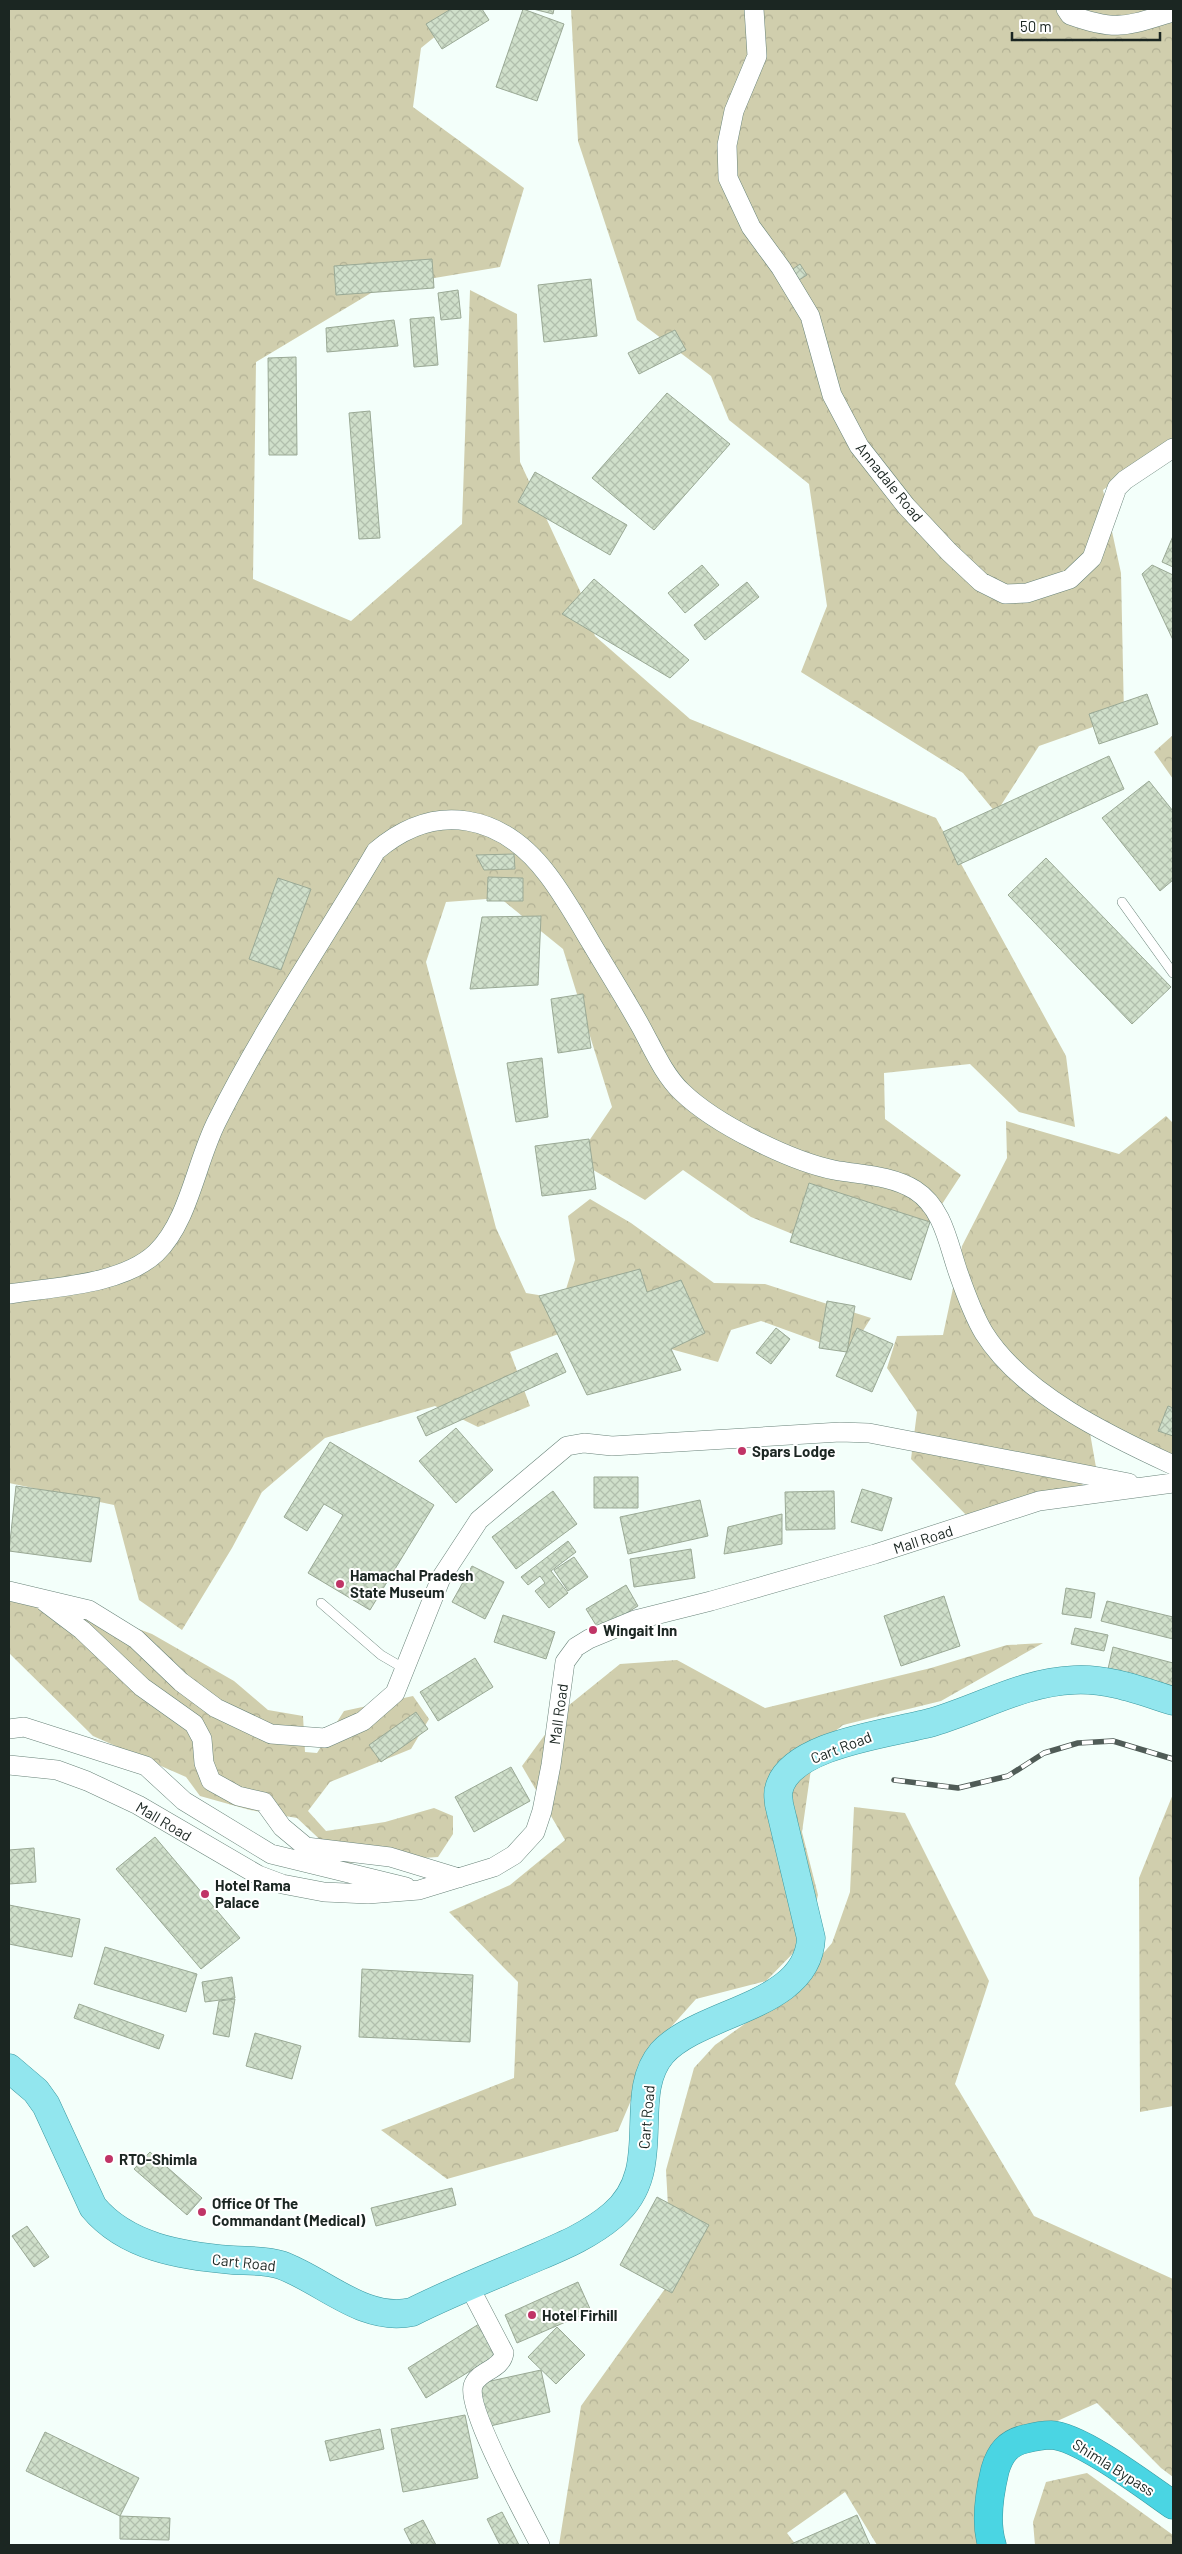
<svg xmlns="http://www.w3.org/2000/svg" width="1182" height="2554" font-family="Barlow,sans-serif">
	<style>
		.forest { fill: url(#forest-crowns) }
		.building { fill: url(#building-cross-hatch); stroke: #9aa995 }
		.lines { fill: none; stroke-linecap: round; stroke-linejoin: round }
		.lane-casing { stroke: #698379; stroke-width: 10 }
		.street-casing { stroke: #698379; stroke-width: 20 }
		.primary-casing { stroke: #3a989f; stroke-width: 29 }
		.highway-casing { stroke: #3a989f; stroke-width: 29 }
		.lane { stroke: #fff; stroke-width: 9 }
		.street { stroke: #fff; stroke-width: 19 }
		.primary { stroke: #92e6ee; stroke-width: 28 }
		.highway { stroke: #4ad5e3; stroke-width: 28 }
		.rail-casing { stroke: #505c57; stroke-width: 5.5 }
		.rail { stroke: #fff; stroke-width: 4; stroke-dasharray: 11; stroke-linecap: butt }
		.poi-dot { fill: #c03466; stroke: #fff; stroke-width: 2 }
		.labels { text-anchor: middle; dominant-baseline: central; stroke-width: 4; stroke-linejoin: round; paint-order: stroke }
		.street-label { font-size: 15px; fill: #1b2622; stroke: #fff }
		.poi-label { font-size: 15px; font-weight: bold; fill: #1b2622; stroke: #fff; text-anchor: start }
	</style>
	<defs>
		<pattern id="forest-crowns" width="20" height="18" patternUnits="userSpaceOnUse" patternTransform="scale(1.25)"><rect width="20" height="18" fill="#d0cead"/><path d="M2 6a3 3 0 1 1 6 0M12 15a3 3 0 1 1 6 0" fill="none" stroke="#b2b195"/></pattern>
		<pattern id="building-cross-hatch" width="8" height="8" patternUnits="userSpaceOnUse" patternTransform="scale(1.25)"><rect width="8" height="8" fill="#cfdfca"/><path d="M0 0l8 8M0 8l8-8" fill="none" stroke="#b1bfad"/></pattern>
	</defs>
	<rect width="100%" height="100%" fill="#f3fffa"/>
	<path class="forest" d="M9 9H469L421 48 413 107 524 188 500 267 381 287 256 362 253 579 351 621 462 524 470 290 517 314 520 462 580 591 595 636 690 719 936 818 1066 1056 1075 1127 1019 1112 970 1064 884 1073 885 1119 961 1175 914 1247 829 1249 751 1217 683 1170 645 1200 576 1160 612 1107 563 949 500 898 446 902 426 962 496 1228 526 1293 563 1299 575 1260 568 1216 590 1199 631 1223 714 1283 765 1284 871 1318 849 1353 761 1321 731 1330 718 1362 667 1348 599 1319 510 1352 530 1406 478 1427 435 1406 325 1438 262 1492 232 1548 182 1630 139 1600 114 1505 9 1483Z
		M571 9H1173V439L1103 490 1121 573 1124 716 1039 746 996 813 963 773 801 672 827 606 809 484 729 420 711 376 637 320 578 141Z
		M1173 735V779L1154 752Z
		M1166 1116 1173 1123V1455L1087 1416 1097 1473 1059 1503 977 1526 911 1459 917 1412 887 1368 897 1336 943 1335 962 1246 1007 1158 1006 1121 1119 1154Z
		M9 1581 152 1634 234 1681 268 1710 303 1716 305 1752 317 1753 344 1711 413 1696 429 1719 411 1749 330 1782 308 1811 326 1831 385 1822 434 1808 453 1816V1834L438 1857 345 1863 297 1818 250 1810 200 1796 186 1777 93 1736 9 1653Z
		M1043 1643 941 1701 843 1725 814 1748 802 1832 818 1895 807 1939 766 1981 696 1999 654 2046 618 2131 447 2179 381 2130 514 2078 518 1982 449 1912 510 1885 565 1840 522 1766 563 1710 620 1664 677 1660 765 1708 931 1668 1007 1645Z
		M1173 1794V2106L1140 2112 1139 1878Z
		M854 1807 905 1813 989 1981 955 2084 1034 2216 1173 2279V2477L1161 2468 1097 2403 1022 2437 975 2499 977 2545H877L845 2492 787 2533 796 2545H559L581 2406 672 2279 666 2170 694 2068 715 2045 791 1991 832 1943 850 1892Z
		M1087 2473 1173 2535V2545H1035L1033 2522 1046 2482Z"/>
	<path class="building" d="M451 9H482L489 20 442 49 426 24Z
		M523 9 564 24 537 101 496 87Z
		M533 9H554L553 14Z
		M432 259 434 288 336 295 334 266Z
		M800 264 807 275 799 280 793 269Z
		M591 279 597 336 544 342 538 285Z
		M458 290 461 318 441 320 438 293Z
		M434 317 438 365 414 367 410 319Z
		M394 320 398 346 327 352 326 328Z
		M675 330 686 350 639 374 628 353Z
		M296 357 297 455H269L268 358Z
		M667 393 730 444 654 530 592 478Z
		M370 411 380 538 359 539 349 413Z
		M535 472 627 525 610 555 518 502Z
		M1173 536V567L1162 562Z
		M702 565 719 585 685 613 668 593Z
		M1152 565 1173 575V640L1142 574Z
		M594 579 689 660 670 678 562 614Z
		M747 582 759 597 705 640 694 625Z
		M1147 694 1158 724 1099 744 1089 714Z
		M1109 756 1124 789 958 865 943 832Z
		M1149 781 1173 811V880L1160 891 1102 818Z
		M514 854 515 869 484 870 476 855Z
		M1046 858 1171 987 1132 1024 1008 895Z
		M488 877 523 878V901H487Z
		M278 878 311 889 281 970 249 959Z
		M541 916 538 985 470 989 482 917Z
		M583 994 591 1048 558 1053 551 999Z
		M542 1058 548 1117 516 1122 507 1063Z
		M589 1139 596 1189 542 1196 535 1146Z
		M809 1183 930 1222 911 1280 790 1242Z
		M640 1269 647 1292 681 1280 705 1333 671 1349 681 1370 587 1395 539 1296Z
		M827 1301 855 1306 847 1352 819 1348Z
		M776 1328 790 1339 771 1364 756 1353Z
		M857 1328 893 1344 872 1392 836 1376Z
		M557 1353 566 1372 426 1436 417 1417Z
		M1168 1406 1173 1408V1436L1158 1431Z
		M456 1428 493 1470 456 1503 419 1461Z
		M330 1442 434 1505 370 1610 308 1573 343 1515 324 1504 307 1531 284 1517Z
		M594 1477H638V1508H594Z
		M16 1486 100 1498 91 1562 9 1551Z
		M862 1489 892 1498 882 1531 851 1522Z
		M553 1491 577 1524 516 1569 492 1537Z
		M834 1491 835 1529 786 1530 785 1492Z
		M700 1500 708 1536 628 1554 620 1517Z
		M782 1514V1544L724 1554 728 1527Z
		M568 1541 576 1552 551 1571 568 1593 549 1608 535 1591 545 1583 540 1576 528 1585 521 1577Z
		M691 1549 695 1578 634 1587 630 1559Z
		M574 1557 588 1577 568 1591 554 1570Z
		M472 1566 504 1582 485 1619 452 1602Z
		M626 1585 638 1606 599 1630 586 1609Z
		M1066 1588 1095 1593 1091 1618 1062 1614Z
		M944 1596 960 1646 901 1666 884 1616Z
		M1107 1601 1173 1617V1639L1101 1621Z
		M503 1615 555 1632 546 1659 494 1642Z
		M1075 1628 1108 1635 1104 1651 1071 1644Z
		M1113 1647 1173 1663V1686L1108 1669Z
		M475 1658 493 1687 438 1721 420 1692Z
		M416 1712 428 1729 381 1762 369 1745Z
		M511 1767 530 1801 474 1832 455 1797Z
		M155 1837 240 1938 201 1969 116 1869Z
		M34 1848 36 1882 9 1884V1850Z
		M9 1905 80 1919 72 1957 9 1944Z
		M105 1947 197 1974 186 2012 94 1984Z
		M362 1969 473 1975 470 2042 359 2037Z
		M232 1977 235 1998 205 2002 202 1982Z
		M235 1999 229 2037 213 2034 219 2001Z
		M79 2004 164 2035 159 2049 74 2018Z
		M255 2033 301 2046 292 2079 246 2066Z
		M150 2152 202 2198 187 2215 134 2169Z
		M452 2188 456 2205 376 2226 371 2208Z
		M657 2197 709 2225 672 2293 620 2265Z
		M27 2226 49 2257 34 2267 12 2236Z
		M578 2282 591 2311 517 2343 505 2315Z
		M479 2324 498 2354 426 2398 408 2368Z
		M557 2327 585 2355 556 2384 528 2357Z
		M541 2370 550 2412 486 2427 477 2384Z
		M465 2415 478 2478 403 2492 391 2429Z
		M380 2429 384 2449 330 2461 325 2441Z
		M45 2432 139 2478 120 2516 26 2471Z
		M502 2512 519 2545H500L487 2519Z
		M857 2515 870 2545H789Z
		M120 2516 170 2518 169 2540 120 2539Z
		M423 2520 436 2545H412L404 2529Z"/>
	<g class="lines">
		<defs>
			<path id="lane" d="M1122 902 1173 973
				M321 1603 381 1655 405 1669"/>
			<path id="street" d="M754 9 757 56 734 111 727 145 728 178 751 227 781 268 810 316 832 395 859 446 906 506 949 552 981 582 1005 594 1027 593 1070 579 1092 558 1117 488 1125 480 1173 448
				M1066 9 1070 15C1118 32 1126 26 1173 12
				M9 1294C53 1287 122 1285 156 1253 189 1221 196 1162 217 1121 263 1028 323 941 376 851 436 800 502 814 548 875 564 896 577 919 590 941 607 970 625 998 641 1027 653 1049 664 1075 682 1092 715 1124 790 1161 834 1170 861 1175 891 1175 915 1190 943 1208 948 1243 958 1272 965 1292 973 1315 984 1333 1022 1394 1110 1436 1173 1465
				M9 1591 89 1610 136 1639 181 1682 216 1708 271 1734 325 1738 363 1721 395 1693 441 1578 479 1520 567 1446 584 1443 612 1446 840 1432 869 1433 1129 1483
				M45 1602 82 1630 142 1687 194 1724 202 1739 204 1763 211 1781 238 1796 264 1802 282 1827 306 1847 390 1857 459 1878
				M9 1729 24 1727 146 1766 184 1801 271 1854 406 1887
				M9 1765 57 1770 87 1781 138 1805 258 1875 282 1884 324 1892 368 1894 419 1890 494 1867 514 1855 535 1832 542 1811 551 1765 565 1662 576 1647 589 1639 635 1620 711 1601 875 1554 1039 1501 1173 1483
				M469 2286 504 2353C501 2371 478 2370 473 2386 466 2409 527 2519 540 2545"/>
			<path id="primary" d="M9 2068 36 2091 46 2105 93 2207C126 2247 182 2256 232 2260 247 2261 266 2260 281 2265 323 2280 364 2323 412 2312 448 2294 485 2279 523 2263 555 2249 586 2238 613 2215 667 2170 625 2096 662 2053 701 2010 808 2008 811 1938L779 1804C779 1800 777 1794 779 1789 790 1743 895 1733 933 1722 981 1708 1023 1682 1074 1680 1108 1678 1141 1691 1173 1701"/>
			<path id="highway" d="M992 2545C985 2523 990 2491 995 2470 1000 2453 1008 2443 1025 2439 1033 2437 1043 2435 1051 2435 1080 2436 1147 2487 1173 2505"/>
		</defs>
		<use href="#lane" class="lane-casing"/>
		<use href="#street" class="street-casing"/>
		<use href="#primary" class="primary-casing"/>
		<use href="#highway" class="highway-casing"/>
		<use href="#lane" class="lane"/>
		<use href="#street" class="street"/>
		<use href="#primary" class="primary"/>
		<use href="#highway" class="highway"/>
		<defs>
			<path id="rail" d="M894 1780 958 1788 1008 1776 1044 1753 1078 1743 1113 1741 1173 1759"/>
		</defs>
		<use href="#rail" class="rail-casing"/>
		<use href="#rail" class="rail"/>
	</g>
	<g class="poi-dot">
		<circle cx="742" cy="1451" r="5"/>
		<circle cx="340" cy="1584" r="5"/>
		<circle cx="593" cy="1630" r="5"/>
		<circle cx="205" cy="1894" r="5"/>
		<circle cx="109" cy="2159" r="5"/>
		<circle cx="202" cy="2212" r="5"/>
		<circle cx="532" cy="2315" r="5"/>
	</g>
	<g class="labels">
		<g class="street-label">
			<text transform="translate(890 482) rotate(51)">Annadale Road</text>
			<text transform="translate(923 1539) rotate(-18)">Mall Road</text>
			<text transform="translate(558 1714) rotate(-82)">Mall Road</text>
			<text transform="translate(841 1747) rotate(-21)">Cart Road</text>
			<text transform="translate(164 1821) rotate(31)">Mall Road</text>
			<text transform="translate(646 2117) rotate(-85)">Cart Road</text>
			<text transform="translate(244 2262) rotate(6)">Cart Road</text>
			<text transform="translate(1114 2467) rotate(32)">Shimla Bypass</text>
		</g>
		<g class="poi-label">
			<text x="752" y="1451">Spars Lodge</text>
			<text x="350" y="1575">Hamachal Pradesh<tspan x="350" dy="17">State Museum</tspan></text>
			<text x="603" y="1630">Wingait Inn</text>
			<text x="215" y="1885">Hotel Rama<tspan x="215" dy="17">Palace</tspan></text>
			<text x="119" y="2159">RTO-Shimla</text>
			<text x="212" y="2203">Office Of The<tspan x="212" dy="17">Commandant (Medical)</tspan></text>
			<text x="542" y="2315">Hotel Firhill</text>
		</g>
	</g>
	<rect width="1182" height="2554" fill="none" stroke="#1b2622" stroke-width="20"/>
	<path d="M1012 32v8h148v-8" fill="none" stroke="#1b2622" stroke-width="2.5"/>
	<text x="1020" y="32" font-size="15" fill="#1b2622" stroke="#ffffff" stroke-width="4" paint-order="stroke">50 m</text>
</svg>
